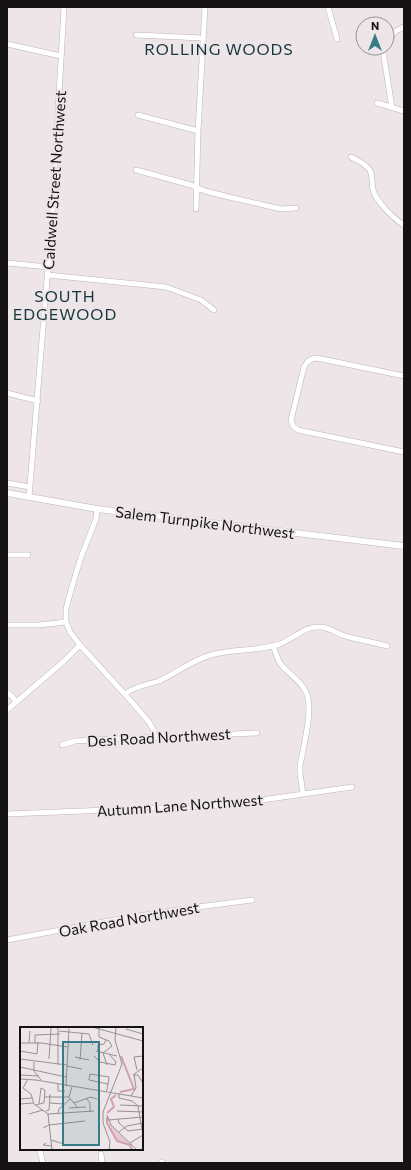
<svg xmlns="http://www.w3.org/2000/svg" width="411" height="1170" font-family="Commissioner,sans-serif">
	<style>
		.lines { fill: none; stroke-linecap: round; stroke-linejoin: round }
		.minor-casing { stroke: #bbb4b6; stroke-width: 6 }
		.tertiary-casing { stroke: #bbb4b6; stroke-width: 7 }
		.minor { stroke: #fff; stroke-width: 5 }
		.tertiary { stroke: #fff; stroke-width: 6 }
		.labels { text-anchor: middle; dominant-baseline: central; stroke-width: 4; stroke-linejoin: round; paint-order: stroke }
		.street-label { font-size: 15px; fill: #141212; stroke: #ede5e7 }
		.neighbourhood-label { font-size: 16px; letter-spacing: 1px; fill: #14363b; stroke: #ede5e7 }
		.inset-river { fill: none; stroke: #cea2ae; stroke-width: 2 }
		.inset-road { fill: none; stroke: #969192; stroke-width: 1 }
		.view { fill: #367c88; fill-opacity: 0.15; stroke: #367c88; stroke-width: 2 }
		.inset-edge { fill: none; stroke: #141212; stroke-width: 2 }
	</style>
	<rect width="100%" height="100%" fill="#ede5e7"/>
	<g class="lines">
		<defs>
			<path id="minor" d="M328 7 337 39
				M136 35 203 38
				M387 40 396 31 404 27
				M7 44 61 56
				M384 48V57L392 108
				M377 103 404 111
				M138 115 198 131
				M351 157C357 160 364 163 369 169 374 175 371 183 373 190 376 201 394 219 404 225
				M136 170 191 185 205 191 229 197 281 209 296 208
				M196 209 198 131 205 7
				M7 263 48 267
				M48 275 166 287 201 300 214 310
				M404 376 317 358C311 358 307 361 304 367L291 420 293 426 298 430 404 452
				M7 393 38 401
				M7 483 30 487
				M29 497 52 219 64 7
				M97 509 96 519 81 557 71 590 66 609V622L70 632 80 645 130 700 149 722 154 731V738
				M7 555H28
				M7 625H39L66 622
				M273 645C275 651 277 658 280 663 287 673 299 679 305 690 315 706 303 747 300 766V773L303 794
				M7 693 12 696 16 702
				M125 694C135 686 147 685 159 681 177 673 192 660 211 655 233 649 258 651 280 644 293 639 305 626 319 627 329 627 336 633 345 636 359 640 373 642 387 646
				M7 710 64 661 80 645
				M62 745 75 741 90 740 257 733
				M7 814 210 806 234 804 352 787
				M7 940 125 918 198 907 252 900
				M40 1151 43 1163
				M101 1154 102 1163
				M161 1163 162 1162"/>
			<path id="tertiary" d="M7 493 97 509 404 546"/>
		</defs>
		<use href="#minor" class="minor-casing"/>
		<use href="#tertiary" class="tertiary-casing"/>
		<use href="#minor" class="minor"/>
		<use href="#tertiary" class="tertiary"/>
	</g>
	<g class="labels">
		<g class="street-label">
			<text transform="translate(54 180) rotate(-86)">Caldwell Street Northwest</text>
			<text transform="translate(205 522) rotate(7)">Salem Turnpike Northwest</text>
			<text transform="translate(159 737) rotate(-3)">Desi Road Northwest</text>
			<text transform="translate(180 805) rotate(-4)">Autumn Lane Northwest</text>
			<text transform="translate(129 919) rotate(-10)">Oak Road Northwest</text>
		</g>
		<g class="neighbourhood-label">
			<text x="219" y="48">ROLLING WOODS</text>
			<text x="65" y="295">SOUTH<tspan x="65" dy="18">EDGEWOOD</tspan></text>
		</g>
	</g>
	<g transform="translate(20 1027)">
		<rect width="123" height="123" fill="#ede5e7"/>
		<path d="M87 93 89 97 111 118 97 115Z" fill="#ebc6d0"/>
		<path class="inset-river" d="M100 65 114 62 101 29M87 86 94 80 91 72 96 68M87 90V96L97 114 110 118 112 123"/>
		<path class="inset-road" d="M38 0V38M72 0 123 14M79 1V10L89 14 92 19 83 26 87 38M106 2 123 7M39 4 69 7 73 18M0 16H21L48 20M9 16 10 4M15 16V8L40 7M0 24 17 27 18 15M76 24 97 29M78 24V18L84 17 86 13M74 29 80 35 95 38 96 35 90 28M55 30 69 33M0 32 47 38M29 32 31 1M60 33 62 6M14 35V44L21 53M47 39 62 42M0 40 46 50M117 43 114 30 123 29M0 48 19 49M113 48H118L123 56M0 52 16 53 123 71M8 52 3 61 11 67 14 77 28 87 32 123M38 57V64H45M46 59 49 2M52 60 49 70 57 80M86 64 87 63 89 51V50L70 47 69 53 88 57M99 66V71L112 74 118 79 123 108M111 69 116 61 114 47 123 41M24 70H49M0 72 12 71M67 72 70 76V85M30 76 44 77M54 76 71 70 77 72M0 77 13 76M16 78 23 76H24L25 63 21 61 19 77M100 78 123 79M49 81 66 80M26 84 29 83 30 67M97 84 123 85M38 86 39 82 50 72M9 87 23 83M28 87 74 84M87 88 91 98 116 122M98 92 99 96 108 104 123 102M88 93 123 90M23 101 29 98 65 94M99 105 107 99 123 96M31 113 47 118M26 116 23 118 32 119M110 116 123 108M89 123 90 115 83 96V85L102 37 95 13 96 0"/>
		<path class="view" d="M43 15H79V118H43Z"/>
		<rect width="123" height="123" class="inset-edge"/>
	</g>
	<rect width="411" height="1170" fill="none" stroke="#141212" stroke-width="16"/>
	<g transform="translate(375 36)"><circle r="19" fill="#ede5e7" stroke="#969192"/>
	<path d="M0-3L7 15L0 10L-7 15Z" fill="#367c88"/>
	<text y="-6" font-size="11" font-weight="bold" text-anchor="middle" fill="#141212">N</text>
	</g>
</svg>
